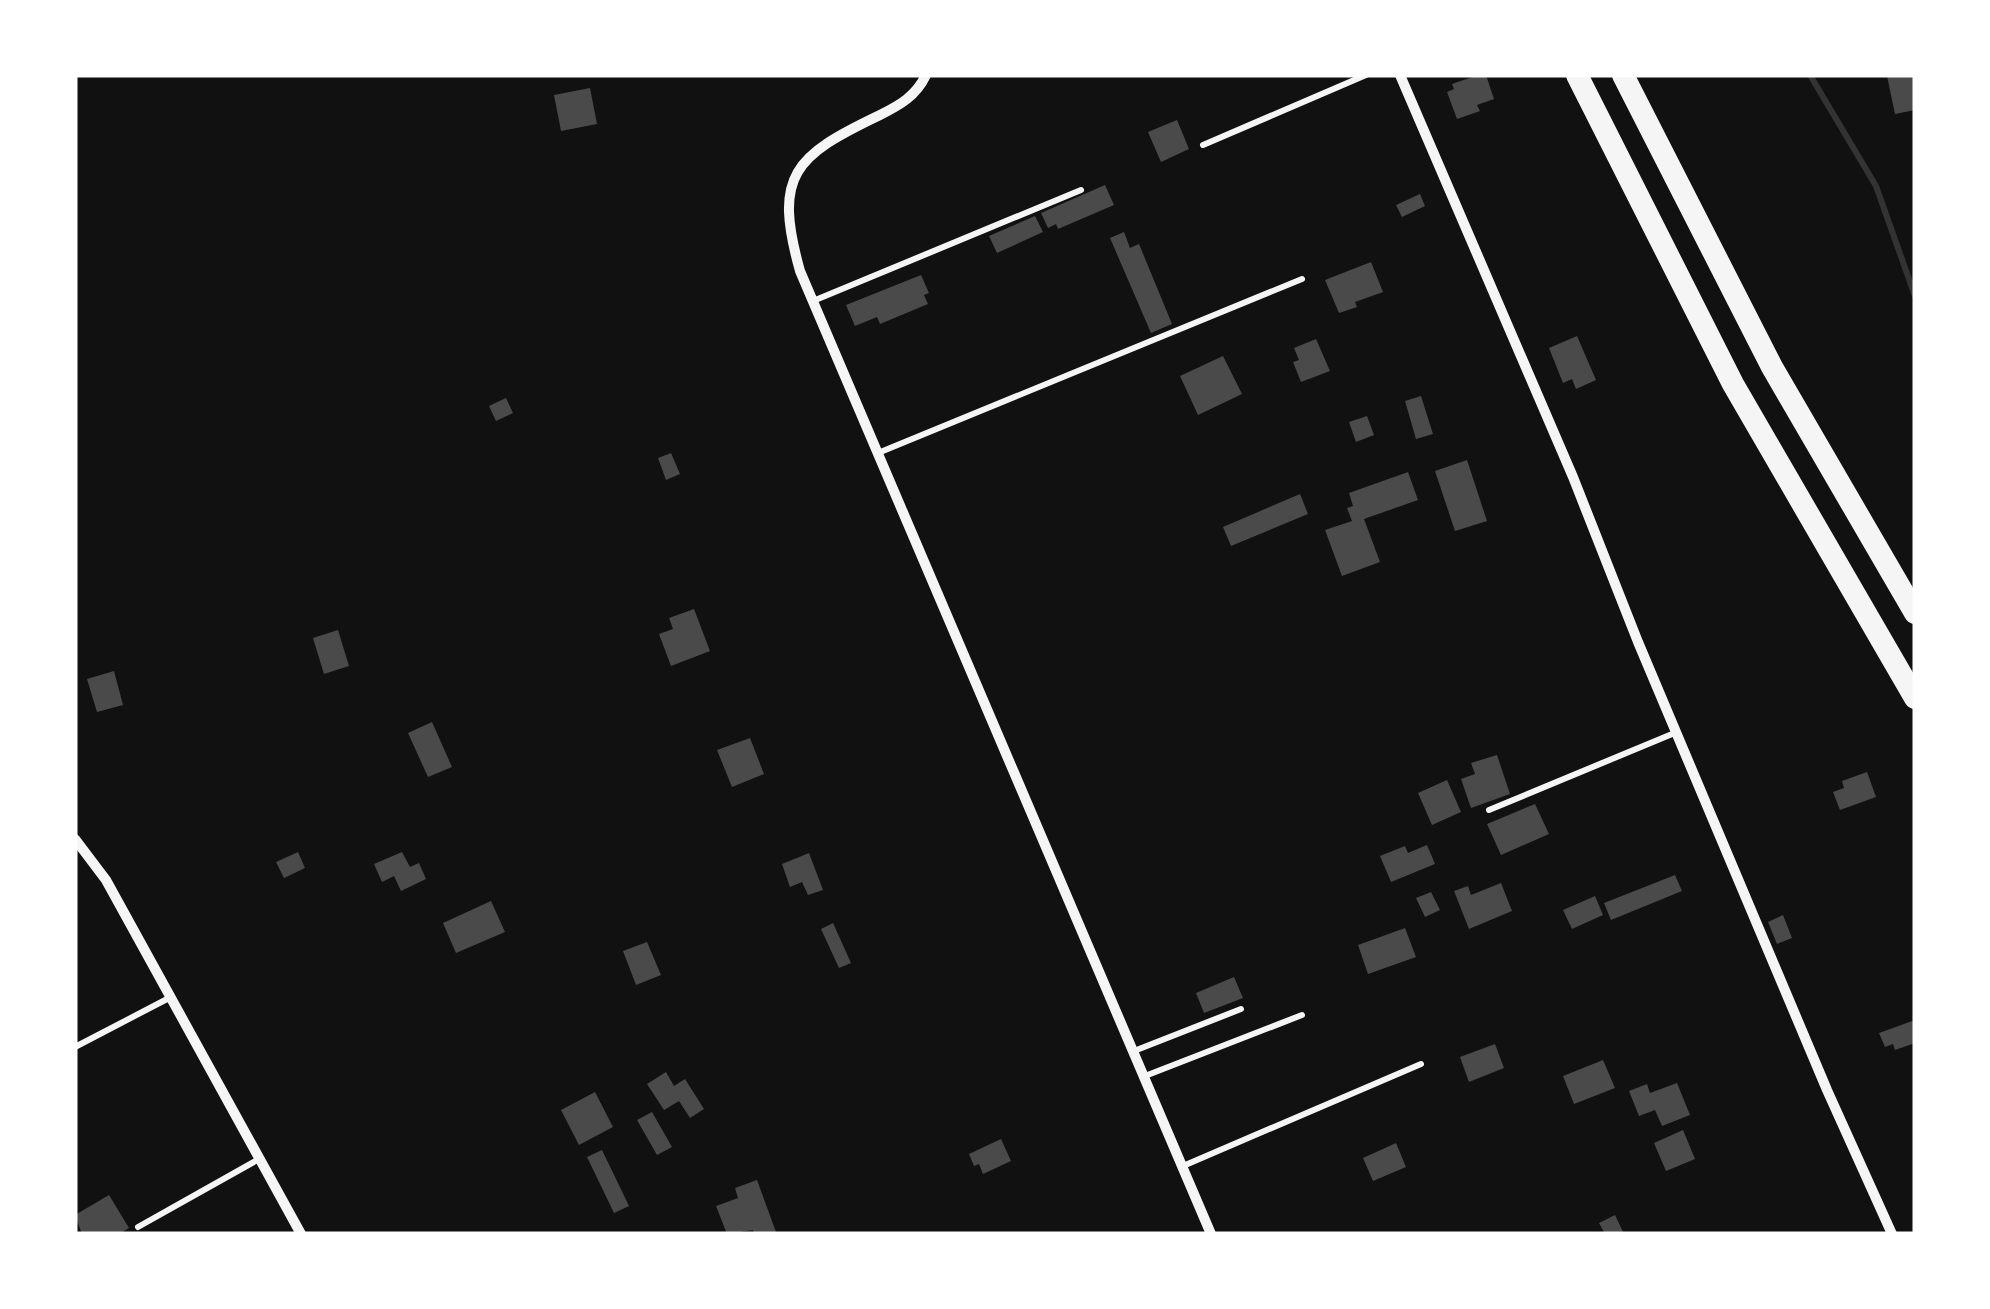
<svg xmlns="http://www.w3.org/2000/svg" width="1990" height="1309" font-family="'Work Sans',sans-serif">
	<style>
		.lines { fill: none; stroke-linecap: round; stroke-linejoin: round }
		.stream { stroke: #333; stroke-width: 6 }
		.building { fill: #4a4a4a }
		.service { stroke: #f5f5f5; stroke-width: 6 }
		.minor { stroke: #f5f5f5; stroke-width: 10 }
		.motorway { stroke: #f5f5f5; stroke-width: 22 }
	</style>
	<rect width="100%" height="100%" fill="#111"/>
	<g class="lines">
		<path class="stream" d="M1810 75 1876 186 1915 296"/>
	</g>
	<path class="building" d="M1478 75H1486L1494 99 1477 105 1480 111 1457 119 1447 92 1454 89 1452 84Z
		M1915 75V110L1895 114 1887 76Z
		M590 88 597 124 561 131 554 95Z
		M1177 120 1189 149 1161 162 1148 132Z
		M1105 185 1114 205 1058 229 1056 224 1048 228 1041 213Z
		M1420 194 1425 206 1402 217 1396 205Z
		M1035 216 1043 232 997 253 989 236Z
		M1124 232 1130 248 1139 244 1172 324 1151 333 1110 238Z
		M1371 262 1383 292 1355 302 1357 307 1339 313 1325 280Z
		M921 275 929 293 924 295 928 304 880 324 877 317 855 326 846 305Z
		M1577 336 1596 380 1576 389 1572 379 1563 383 1549 348Z
		M1316 339 1330 371 1301 382 1293 362 1299 360 1294 348Z
		M1223 356 1242 394 1198 415 1180 376Z
		M1421 396 1433 434 1416 439 1405 401Z
		M506 398 513 413 496 421 489 406Z
		M1367 416 1374 435 1356 442 1349 422Z
		M671 453 680 474 666 480 658 458Z
		M1467 460 1487 521 1455 531 1435 471Z
		M1408 472 1418 500 1364 519 1380 562 1342 576 1325 530 1352 521 1347 508 1353 506 1349 493Z
		M1300 494 1308 514 1231 546 1223 527Z
		M694 609 710 651 671 666 659 634 673 629 669 618Z
		M338 630 349 666 324 674 313 638Z
		M114 671 123 705 97 712 87 679Z
		M432 722 452 767 428 777 408 733Z
		M750 738 764 774 732 787 717 750Z
		M1497 755 1510 794 1471 808 1461 779 1475 774 1471 763Z
		M1867 772 1876 797 1840 810 1833 792 1844 788 1842 781Z
		M1447 780 1461 812 1432 825 1418 793Z
		M1535 804 1549 834 1501 855 1487 824Z
		M1427 845 1435 864 1391 882 1380 856 1405 846 1408 853Z
		M298 852 305 868 284 878 276 862Z
		M402 852 410 867 419 863 426 879 401 891 394 876 382 882 374 864Z
		M809 853 823 890 808 895 802 882 790 887 782 864Z
		M1675 875 1682 891 1611 920 1604 903Z
		M1501 883 1512 911 1469 929 1454 891 1468 886 1471 895Z
		M1431 892 1440 910 1425 917 1416 898Z
		M1595 896 1603 915 1572 929 1563 910Z
		M491 901 505 932 456 953 443 923Z
		M1783 915 1792 938 1777 944 1768 922Z
		M833 923 851 963 839 968 821 929Z
		M1405 928 1416 957 1368 974 1358 945Z
		M647 942 661 975 636 985 623 951Z
		M1234 977 1243 998 1204 1013 1196 993Z
		M1915 1020V1043L1895 1050 1893 1044 1885 1047 1879 1033Z
		M1495 1044 1504 1068 1469 1082 1460 1057Z
		M1603 1060 1615 1088 1574 1104 1563 1076Z
		M666 1072 674 1086 685 1079 704 1109 690 1118 679 1101 664 1110 647 1084Z
		M1677 1083 1690 1115 1662 1126 1655 1110 1639 1116 1629 1091 1647 1084 1650 1093Z
		M595 1092 613 1127 579 1145 561 1110Z
		M652 1112 672 1147 657 1155 637 1120Z
		M1683 1130 1695 1159 1666 1171 1654 1143Z
		M1001 1139 1011 1161 983 1174 979 1164 974 1166 969 1154Z
		M1396 1143 1406 1167 1373 1181 1363 1158Z
		M602 1150 629 1206 614 1213 587 1157Z
		M757 1180 776 1232 754 1234 753 1230 727 1234 716 1206 738 1198 735 1188Z
		M109 1195 129 1228 119 1234H82L75 1215Z
		M1615 1215 1624 1234H1605L1599 1223Z"/>
	<g class="lines">
		<path class="service" d="M1203 145 1366 75
			M813 301 1081 190
			M878 453 1302 279
			M1489 810 1677 732
			M75 1047 171 997
			M1134 1051 1241 1009
			M1145 1076 1302 1015
			M1183 1166 1421 1064
			M138 1227 259 1159"/>
		<path class="minor" d="M926 75C916 96 900 105 880 115 794 156 773 175 800 271L1211 1234
			M1400 75 1573 477 1638 642 1827 1090 1892 1234
			M75 839 106 880 301 1234"/>
		<path class="motorway" d="M1577 75 1733 384 1915 698
			M1623 75 1772 367 1915 613"/>
	</g>
	<rect width="1990" height="1309" fill="none" stroke="#ffffff" stroke-width="155"/>
</svg>
